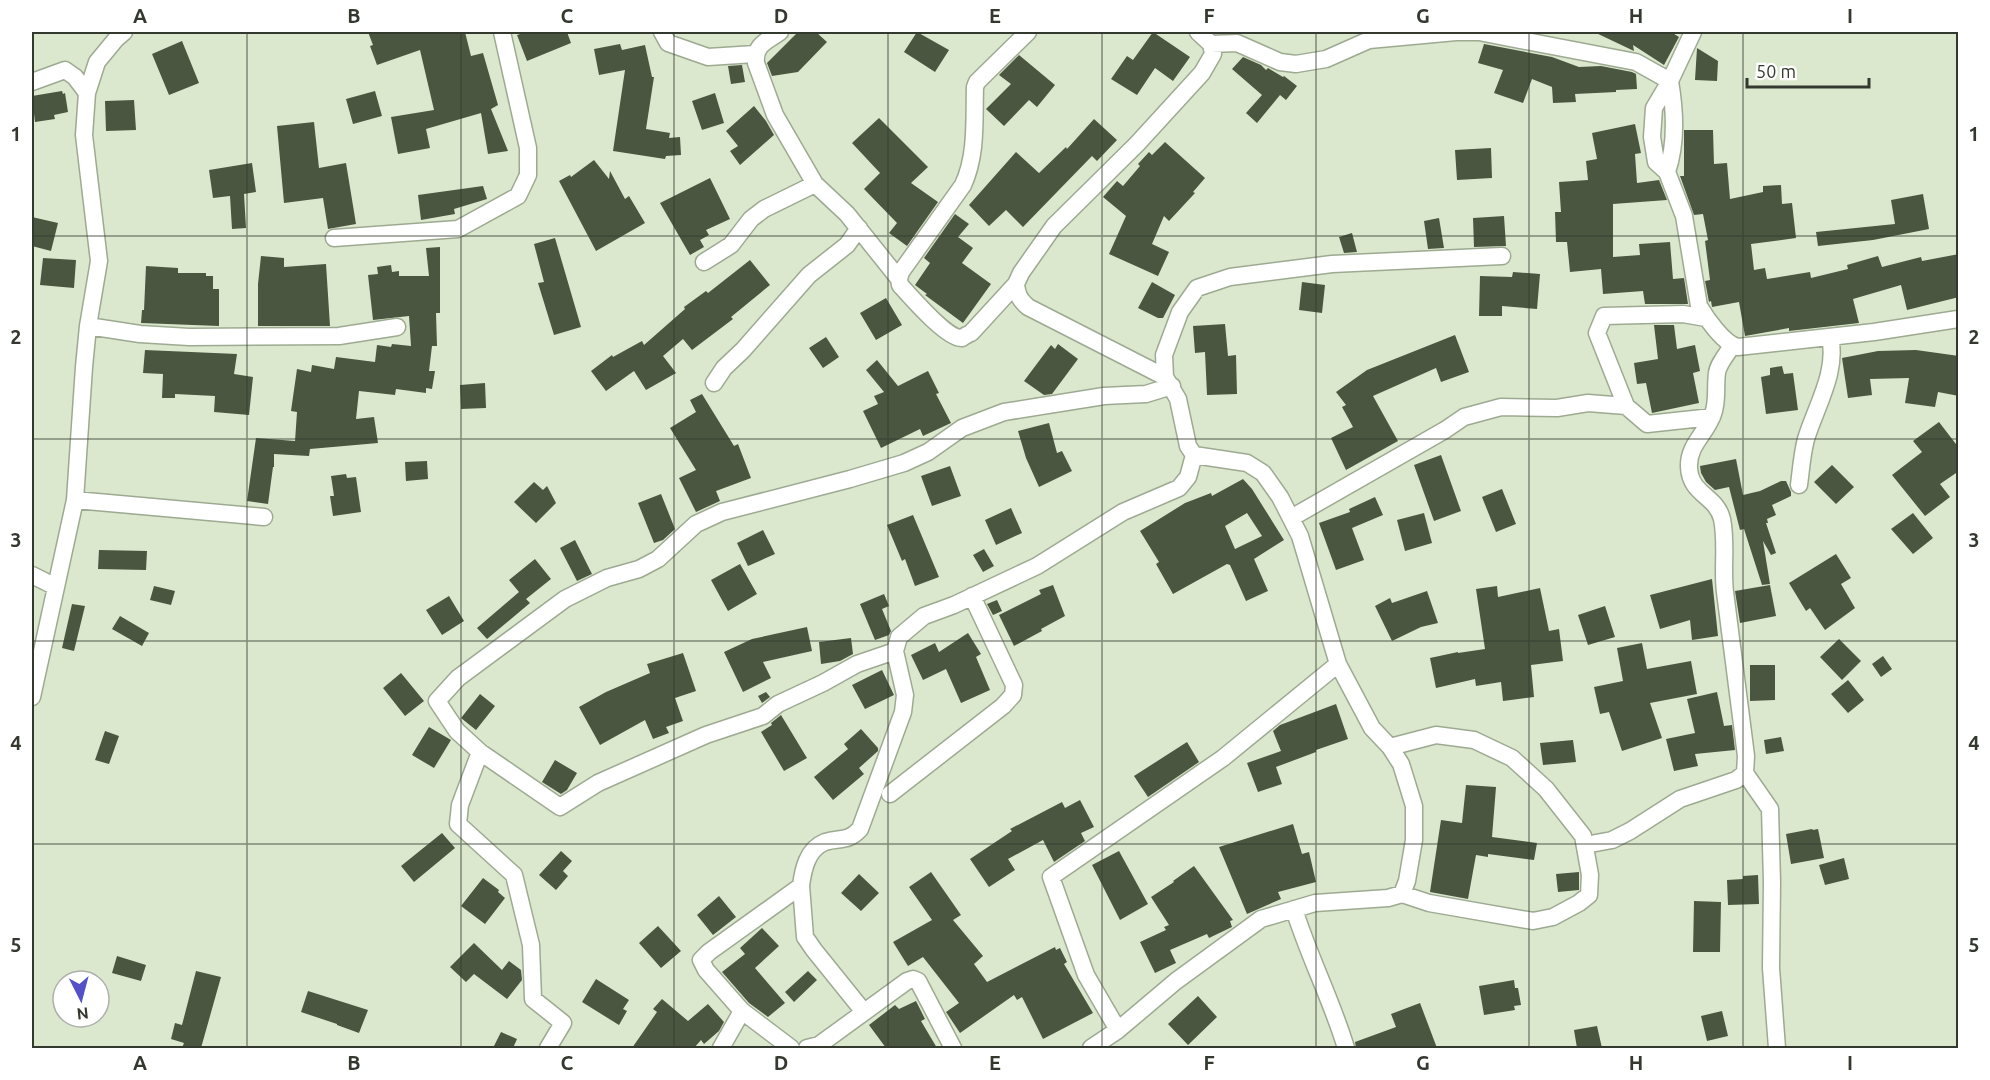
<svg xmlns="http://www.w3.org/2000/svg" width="1990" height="1080" font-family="Ubuntu,sans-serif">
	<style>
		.building { fill: #4b5640; fill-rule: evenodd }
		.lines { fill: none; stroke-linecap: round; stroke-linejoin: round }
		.minor-casing { stroke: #9daa91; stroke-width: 19 }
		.minor { stroke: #fff; stroke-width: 16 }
		.grid { fill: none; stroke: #34392f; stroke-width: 1.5; stroke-opacity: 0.55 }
		.neatline { fill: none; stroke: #34392f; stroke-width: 2 }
		.grid-label { font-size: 20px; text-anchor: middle; font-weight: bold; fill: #34392f }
	</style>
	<rect width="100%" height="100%" fill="#dbe8ce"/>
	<path class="building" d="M368 32H465L471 56 483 53 498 105 491 109 508 151 488 154 481 113 426 129 430 148 398 154 391 117 434 110 420 50 377 65 370 46 373 45Z
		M526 32H567L571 43 527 61 517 35Z
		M798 32H816L827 42 798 72 772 76 767 63Z
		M917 32 949 50 935 72 904 52Z
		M1153 32 1190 57 1173 81 1155 68 1137 95 1111 79 1127 56 1133 60Z
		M1594 32H1671L1679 37 1664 65 1633 45 1634 51Z
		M182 41 199 83 169 95 152 54Z
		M620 44 622 50 645 45 652 77H654L646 129 670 133 669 138 680 137 681 155 666 156 665 159 613 151 625 70 599 75 594 49Z
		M1484 44 1552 57 1579 67 1601 66 1632 72 1636 74 1637 89 1616 90V92L1575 94 1576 102 1553 103 1552 87 1532 79 1523 103 1494 93 1503 70 1478 63Z
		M1697 48 1718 61 1717 81 1695 80Z
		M1019 55 1055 85 1037 107 1029 100 1004 126 986 109 1011 84 999 75Z
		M1243 57 1261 65 1266 70 1268 68 1283 77 1284 76 1297 86 1286 100 1280 95 1257 123 1246 113 1262 95 1232 69Z
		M742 65 745 82 731 84 728 66Z
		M62 91 63 94 65 93 68 112 54 115 55 119 35 122 32 96Z
		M375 91 382 116 353 124 346 99Z
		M715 93 724 123 702 130 692 101Z
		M134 100 136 130 106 131 105 101Z
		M754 106 766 121 774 135 740 165 730 151 738 146 726 131Z
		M879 118 928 167 911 183 938 202 907 246 889 233 897 223 864 189 880 173 852 143Z
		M1094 119 1117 140 1097 161 1092 156 1023 227 1006 210 989 226 969 205 1016 152 1039 173 1066 147 1067 149Z
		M314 122 319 168 346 163 356 224 328 229 323 198 284 203 277 126Z
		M1635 124 1641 153 1635 154 1637 183 1659 180 1667 200 1613 204V257L1640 255 1639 244 1670 242 1673 279 1684 278 1688 304H1645L1643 291 1603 294 1601 269 1570 272 1567 242H1556L1555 212H1561L1559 182 1588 180 1586 161 1597 159 1592 133Z
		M1684 130H1713L1714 164 1727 163 1730 199 1763 192V186L1781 185 1782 204 1792 203 1796 238 1751 244 1754 270 1765 268 1767 279 1810 272 1811 278 1848 269 1847 265 1878 256 1882 267 1921 257 1922 261 1959 254V297L1907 310 1901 285 1853 299 1859 323 1789 331V328L1745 336 1739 302 1712 307 1711 301 1709 302 1705 281 1710 280 1705 241 1708 240 1703 214 1694 215 1680 176H1684Z
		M1165 142 1205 178 1193 192 1195 193 1169 221 1164 216 1152 244 1169 252 1158 276 1109 254 1126 216 1103 197 1117 181 1123 186 1140 166 1138 164 1149 152 1152 155Z
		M1491 148 1492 178 1457 180 1455 150Z
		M594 160 609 179 610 171 625 199 629 196 645 223 596 251 559 181 570 175 571 177Z
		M252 163 256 192 244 194 246 228 232 229 230 196 213 198 209 170Z
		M710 178 730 219 706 230 709 235 700 240 704 247 690 255 660 203Z
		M483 186 487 199 454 209 455 214 421 220 418 195Z
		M1923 194 1929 229 1873 240 1818 246 1816 232 1895 224 1891 200Z
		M955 214 969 224 958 237 973 248 962 263 991 284 963 323 925 295 927 294 915 285 930 263 924 258Z
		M1504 216 1506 246 1474 247 1473 218Z
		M32 217 58 223 51 251 32 246Z
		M1439 218 1444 248 1428 249 1424 221Z
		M1352 233 1357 252 1344 253 1339 237Z
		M555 238 581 327 554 335 538 283 544 282 534 244Z
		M440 247V313H436L437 346H432L429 371H435L432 389 426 388V393L396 389 395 395 359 391 356 419 374 417 378 443 310 449 309 456 274 454V467H273L268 504 247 501 256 438 295 441 297 412 291 411 297 369 311 372 312 365 334 369 336 357 375 362 377 345 391 347 392 344 411 346 409 316 373 320 368 275 378 274 377 267 391 265 392 272 399 271V276H429L426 248Z
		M261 256 284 258V267L326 264 330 326H258V284Z
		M43 258 76 260 74 288 40 285Z
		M750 260 770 285 731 317 733 319 692 350 683 339 663 356 676 373 646 390 634 371 606 391 591 371 612 355 613 357 642 341 644 345 685 309 684 307 706 291 708 293Z
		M146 266 178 268V273H206V276H213V289H219V326L141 323 142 310H144Z
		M1513 272 1540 274 1537 309 1502 306V316H1479L1480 276 1512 277Z
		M1152 282 1175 295 1163 318H1158L1138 308Z
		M1302 282 1325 285 1322 313 1299 310Z
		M886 298 902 325 876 340 860 313Z
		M1225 324 1228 356 1236 355 1237 394 1207 395 1205 352 1195 353 1193 326Z
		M1654 325H1674L1677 349 1695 345 1700 371 1693 373 1699 403 1652 413 1646 383 1637 384 1634 363 1658 359Z
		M1455 335 1469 372 1441 382 1436 368 1373 396 1398 441 1346 470 1331 438 1353 427 1342 407 1346 405 1336 392 1367 370Z
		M826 337 839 357 823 368 809 348Z
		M1058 344 1078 359 1052 394 1044 395 1024 381 1051 345 1055 349Z
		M145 350 237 354 234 374 253 377 249 415 214 412 215 396 175 394V398H162L163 374 143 373Z
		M1916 350 1959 356V396L1938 392 1935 407 1905 403 1909 378 1870 379 1872 395 1848 398 1842 358 1878 351Z
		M877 360 898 386 928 371 939 393 936 394 951 423 923 436 920 429 881 448 863 411 878 404 874 396 884 392 866 370Z
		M1782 366 1784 374 1793 373 1798 410 1766 414 1761 377 1770 375V368Z
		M485 383 486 408 461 409 460 385Z
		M702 394 734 446 738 444 751 478 716 491 720 501 696 512 679 478 696 470 670 428 696 412 690 400Z
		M1939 422 1959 448V471L1940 484 1950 497 1925 516 1892 475 1922 452 1913 441Z
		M1049 423 1057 453 1062 451 1072 471 1039 487 1026 458 1018 431Z
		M1441 455 1461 511 1434 521 1414 465Z
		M1736 459 1743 495 1760 491 1781 481H1786L1791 492V496L1772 505 1776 515 1767 519 1768 523H1766L1776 553 1771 555 1763 541 1770 584 1762 585 1744 529 1740 530 1729 487 1715 490 1706 482 1701 473 1700 466Z
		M427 461 428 479 406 481 405 462Z
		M1832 465 1854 487 1836 504 1814 482Z
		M950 466 961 496 932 506 921 476Z
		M346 474 347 478 356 477 361 512 333 516 330 496H334L331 476Z
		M1243 479 1252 489 1284 540 1254 559 1268 591 1246 601 1230 565 1227 564 1173 594 1156 564 1159 562 1140 531 1185 503 1211 493 1212 496ZM1247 513 1262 536 1235 549 1225 526Z
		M534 482 543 490 547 486 556 503 536 523 514 502Z
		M1502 489 1516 524 1496 532 1482 497Z
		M661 494 675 529 663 540 654 543 638 503Z
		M1375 497 1383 515 1352 528 1364 560 1336 570 1319 523 1350 512 1349 509Z
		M1011 508 1022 533 996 545 985 520Z
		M1424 513 1432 543 1405 551 1397 520Z
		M1913 513 1933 538 1913 554 1891 529Z
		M913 515 939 577 915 586 905 559 902 561 887 525Z
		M763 530 775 554 748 566 737 543Z
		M575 540 592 574 577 581 560 548Z
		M984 549 994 566 983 572 973 555Z
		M99 550 147 551 146 570 98 569Z
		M1836 554 1851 578 1841 584 1855 608 1825 630 1810 608 1806 611 1789 583Z
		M535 559 551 579 526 599 530 603 487 639 477 628 519 592 509 580Z
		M740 564 757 594 728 611 711 580Z
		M1712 579 1718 636 1692 640 1690 620 1660 629 1650 595Z
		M1053 585 1065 616 1041 629 1042 631 1014 646 999 615 1041 594 1039 590Z
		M1770 585 1776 616 1740 623 1735 591Z
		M154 586 175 591 171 605 150 600Z
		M1497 586 1498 597 1540 588 1549 631 1559 629 1563 661 1531 665 1534 697 1503 701 1501 682 1476 686 1475 679 1436 688 1430 658 1458 652V653L1485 649 1476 589Z
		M1427 591 1438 623 1421 627 1392 641 1375 606 1390 598 1392 603Z
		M884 594 889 606 882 609 891 631 889 635 875 640 860 604Z
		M449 596 464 621 442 635 426 610Z
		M997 600 1002 611 993 615 987 604Z
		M72 604 85 606 74 651 62 648Z
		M1605 606 1615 637 1588 645 1578 615Z
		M120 616 149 633 142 646 112 629Z
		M807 627 812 651 763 662 771 678 743 692 724 652 752 639Z
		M968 633 981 654 976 657 990 690 961 703 946 669 923 680 911 655 935 643 939 652Z
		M851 638 853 654 840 661 821 664 819 642Z
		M1839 639 1861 661 1842 680 1820 657Z
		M1642 643 1647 669 1691 661 1697 694 1650 703 1662 738 1622 751 1609 712 1600 714 1594 687 1623 681 1617 648Z
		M683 653 696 691 675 698 683 721 666 727 669 733 653 739 645 720 600 745 579 707 606 692 650 673 647 664Z
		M1883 656 1892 669 1881 677 1872 664Z
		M1750 665H1775V700L1750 701Z
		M882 670 894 695 865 709 852 685Z
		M401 673 424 701 405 716 383 688Z
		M1848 680 1864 700 1848 713 1831 694Z
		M766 692 770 697 762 703 758 696Z
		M1717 692 1724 726 1732 725 1735 750 1695 754 1698 766 1674 771 1666 739 1695 733 1687 699Z
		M480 694 495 706 476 730 461 718Z
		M1336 704 1348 739 1316 750V752L1276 767 1282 784 1258 792 1247 763 1281 751 1273 731 1280 725Z
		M781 715 807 758 784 771 761 732 772 725 771 723Z
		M429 727 451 740 434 768 412 755Z
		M861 729 878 748V751L859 768 864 774 833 800 814 777 848 749 844 744Z
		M105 731 119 736 109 764 95 760Z
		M1781 737 1784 751 1766 754 1764 740Z
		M1573 740 1576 762 1543 765 1540 743Z
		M1187 742 1199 762 1148 797 1134 776Z
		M555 760 577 773 567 790 561 794 542 782Z
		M1466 785 1496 787 1492 837 1537 843 1534 860 1488 854V857L1476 855 1468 899 1430 892 1441 820 1462 823Z
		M1080 800 1094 827 1081 833 1085 841 1054 862 1043 840 1008 859 1015 870 989 887 970 859 1012 831 1010 829 1062 802 1065 808Z
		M1293 824 1302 854 1309 852 1316 882 1278 892 1281 899 1247 914 1219 847Z
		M1812 829 1813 830 1818 829 1824 858 1791 864 1786 834Z
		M442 833 455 848 414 882 401 866Z
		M561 851 572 861 563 871 568 876 556 890 539 875Z
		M1119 851 1148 904 1120 920 1092 865Z
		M1844 858 1849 879 1825 885 1819 865Z
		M1194 866 1233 920 1230 921 1232 927 1209 938 1207 934 1170 950 1176 963 1155 973 1140 942 1166 930 1164 927 1169 925 1151 897 1174 882 1173 881Z
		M931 872 961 915 953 920 983 956 974 964 987 982 1055 947 1056 950 1060 948 1067 962 1064 964 1093 1013 1043 1039 1022 997 1017 1000 1014 995 960 1033 946 1012 959 1003 923 957 908 966 893 942 932 920 909 887Z
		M1579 872V890L1558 892 1556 874Z
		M859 874 879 893 861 911 841 893Z
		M1758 875 1759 904 1728 905 1727 880 1743 879V876Z
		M483 878 499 890 498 892 505 898 485 924 461 906Z
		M719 896 736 917 713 935 697 915Z
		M1694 901 1721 902 1720 952H1693Z
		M658 926 681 951 661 968 639 943Z
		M762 928 779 946 755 968 785 1003 768 1017 749 1003 722 972 745 954 740 948Z
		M474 943 502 970 509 961 521 970 522 980 507 999 474 974 466 982 450 967Z
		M117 956 146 965 141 981 112 973Z
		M196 971 221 977 201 1048H182L184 1043 171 1039 175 1023 182 1025Z
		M808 971 817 980 794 1002 785 992Z
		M596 979 629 1000 623 1009 627 1011 619 1025 582 1002Z
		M1514 980 1515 988H1518L1521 1005 1514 1006 1515 1010 1484 1015 1479 986Z
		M308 991 368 1010 359 1033 337 1025V1024L301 1012Z
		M1198 996 1217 1017 1188 1045 1168 1024Z
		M662 999 688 1021 708 1004 724 1022 719 1031 704 1044 701 1040 694 1048H632L657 1012 653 1009Z
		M916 1001 925 1019 921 1021 937 1048H886L869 1025 895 1005 899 1009Z
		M1420 1003 1437 1048H1356L1355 1042 1396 1027 1391 1014Z
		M1722 1011 1728 1036 1707 1041 1701 1016Z
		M1597 1026 1602 1048H1577L1574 1030Z
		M501 1032 517 1039 513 1048H493Z"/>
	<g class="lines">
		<defs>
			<path id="minor" d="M662 32 668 43 708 57 755 54
				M780 32C767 41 754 45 756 63L775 115 815 184
				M1693 32 1670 81 1654 108 1652 137 1656 162 1667 172 1684 216 1699 306C1706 318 1724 344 1738 347L1874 332 1958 319
				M1211 44 1237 43 1280 62 1296 64 1326 59 1369 40 1456 32H1479L1636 62 1670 81
				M32 82 65 70 75 77 87 93
				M1667 172C1677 142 1675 111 1670 81
				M334 238 458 229 518 196 528 175V148L502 32
				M704 262 731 245 751 219 764 209 815 184 847 214 899 279 900 285C910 296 948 340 962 338 963 337 970 333 971 333L1016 284 1021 273 1054 226 1137 144 1202 73 1213 54 1211 44 1198 32
				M899 279 901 272 963 185C977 155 974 120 975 87L977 82 1028 32
				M1016 284C1017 295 1020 300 1028 307L1165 377 1178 399 1188 446 1194 455 1247 463 1263 473 1280 497 1300 536 1338 664 1372 728 1390 747 1401 764 1414 806V840L1407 881 1402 894
				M88 326 140 334 189 337 339 336 397 327
				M1165 377 1164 355 1180 312 1197 288 1230 277 1332 264 1502 256
				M714 383 724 368 743 350 809 275 847 245 859 228
				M1626 406 1597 333 1604 316 1683 314 1706 318
				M1799 485C1801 470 1802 454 1806 439 1816 406 1838 372 1830 337
				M75 500 264 517
				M1291 518 1445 430 1464 417 1501 407 1557 408 1588 403 1626 406 1647 424 1712 417
				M32 575 56 587
				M895 651 857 664 823 683 778 704 763 716 706 735 598 783 560 807 480 752 457 731 437 701 458 678 565 599 607 578 639 569 658 559 696 524 722 512 850 479 904 463 928 452 962 428 1004 412 1104 396 1146 394 1172 386
				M32 697 75 500 84 367 88 326 99 261 84 135 87 93 97 62 116 39 124 32
				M480 752 460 805 458 824 514 875 531 945 533 999 563 1023 548 1048
				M1745 773 1770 809 1772 882 1771 968 1777 1048
				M890 794 1003 706 1013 695 1014 685 972 596
				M1585 845 1612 840 1630 831 1680 799 1736 780 1745 773 1746 756C1739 701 1732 646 1725 592 1722 568 1727 543 1722 519 1716 495 1690 495 1689 467 1688 445 1706 434 1713 414 1718 401 1715 387 1717 373 1718 364 1727 354 1732 346
				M801 886 805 937 814 950 864 1012
				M1294 909C1309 957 1332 1001 1346 1048
				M742 1011 791 1048
				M1118 1030 1086 975 1051 877 1223 758 1338 664
				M721 1048 742 1011 706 970 701 960 709 952 801 886C803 870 807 849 825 842 840 837 847 843 860 829L903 712 905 695 895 651 899 637 924 616 954 605 1037 566 1123 512 1179 488 1188 477 1194 455
				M807 1048 819 1045 907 981 913 979 918 981 953 1048
				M1091 1048 1118 1030 1176 981 1261 919 1315 903 1388 898 1402 894 1429 903 1533 921 1553 917 1579 903 1589 895 1590 875 1583 836 1546 789 1512 758 1474 740 1436 735 1390 747"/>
		</defs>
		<use href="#minor" class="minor-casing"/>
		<use href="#minor" class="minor"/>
	</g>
	<path class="grid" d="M247 32V1048M461 32V1048M674 32V1048M888 32V1048M1102 32V1048M1316 32V1048M1529 32V1048M1743 32V1048M32 236H1958M32 439H1958M32 641H1958M32 844H1958"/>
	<rect width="1990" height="1080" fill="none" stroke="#ffffff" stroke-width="66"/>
	<g transform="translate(81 999) rotate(174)"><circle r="28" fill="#ffffff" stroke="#aeb0ac" stroke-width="1.5"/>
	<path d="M0-4.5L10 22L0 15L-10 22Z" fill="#5451c8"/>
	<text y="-9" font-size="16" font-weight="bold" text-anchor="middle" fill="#34392f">N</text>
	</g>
	<path d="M1747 78v9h122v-9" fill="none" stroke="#34392f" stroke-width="3"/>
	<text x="1756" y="78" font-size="18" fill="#34392f" stroke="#ffffff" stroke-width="4.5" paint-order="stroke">50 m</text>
	<rect x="33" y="33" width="1924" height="1014" class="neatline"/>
	<g class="grid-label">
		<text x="140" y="23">A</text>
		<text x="354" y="23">B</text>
		<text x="567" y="23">C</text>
		<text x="781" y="23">D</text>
		<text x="995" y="23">E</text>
		<text x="1209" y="23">F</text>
		<text x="1423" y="23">G</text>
		<text x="1636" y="23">H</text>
		<text x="1850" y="23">I</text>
		<text x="16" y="141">1</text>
		<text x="1974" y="141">1</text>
		<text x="16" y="344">2</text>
		<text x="1974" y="344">2</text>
		<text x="16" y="547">3</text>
		<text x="1974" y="547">3</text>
		<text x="16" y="750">4</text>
		<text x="1974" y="750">4</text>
		<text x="16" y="952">5</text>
		<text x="1974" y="952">5</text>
		<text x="140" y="1070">A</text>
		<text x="354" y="1070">B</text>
		<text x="567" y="1070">C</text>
		<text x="781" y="1070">D</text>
		<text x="995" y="1070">E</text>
		<text x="1209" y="1070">F</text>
		<text x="1423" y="1070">G</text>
		<text x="1636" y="1070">H</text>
		<text x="1850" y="1070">I</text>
	</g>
</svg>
